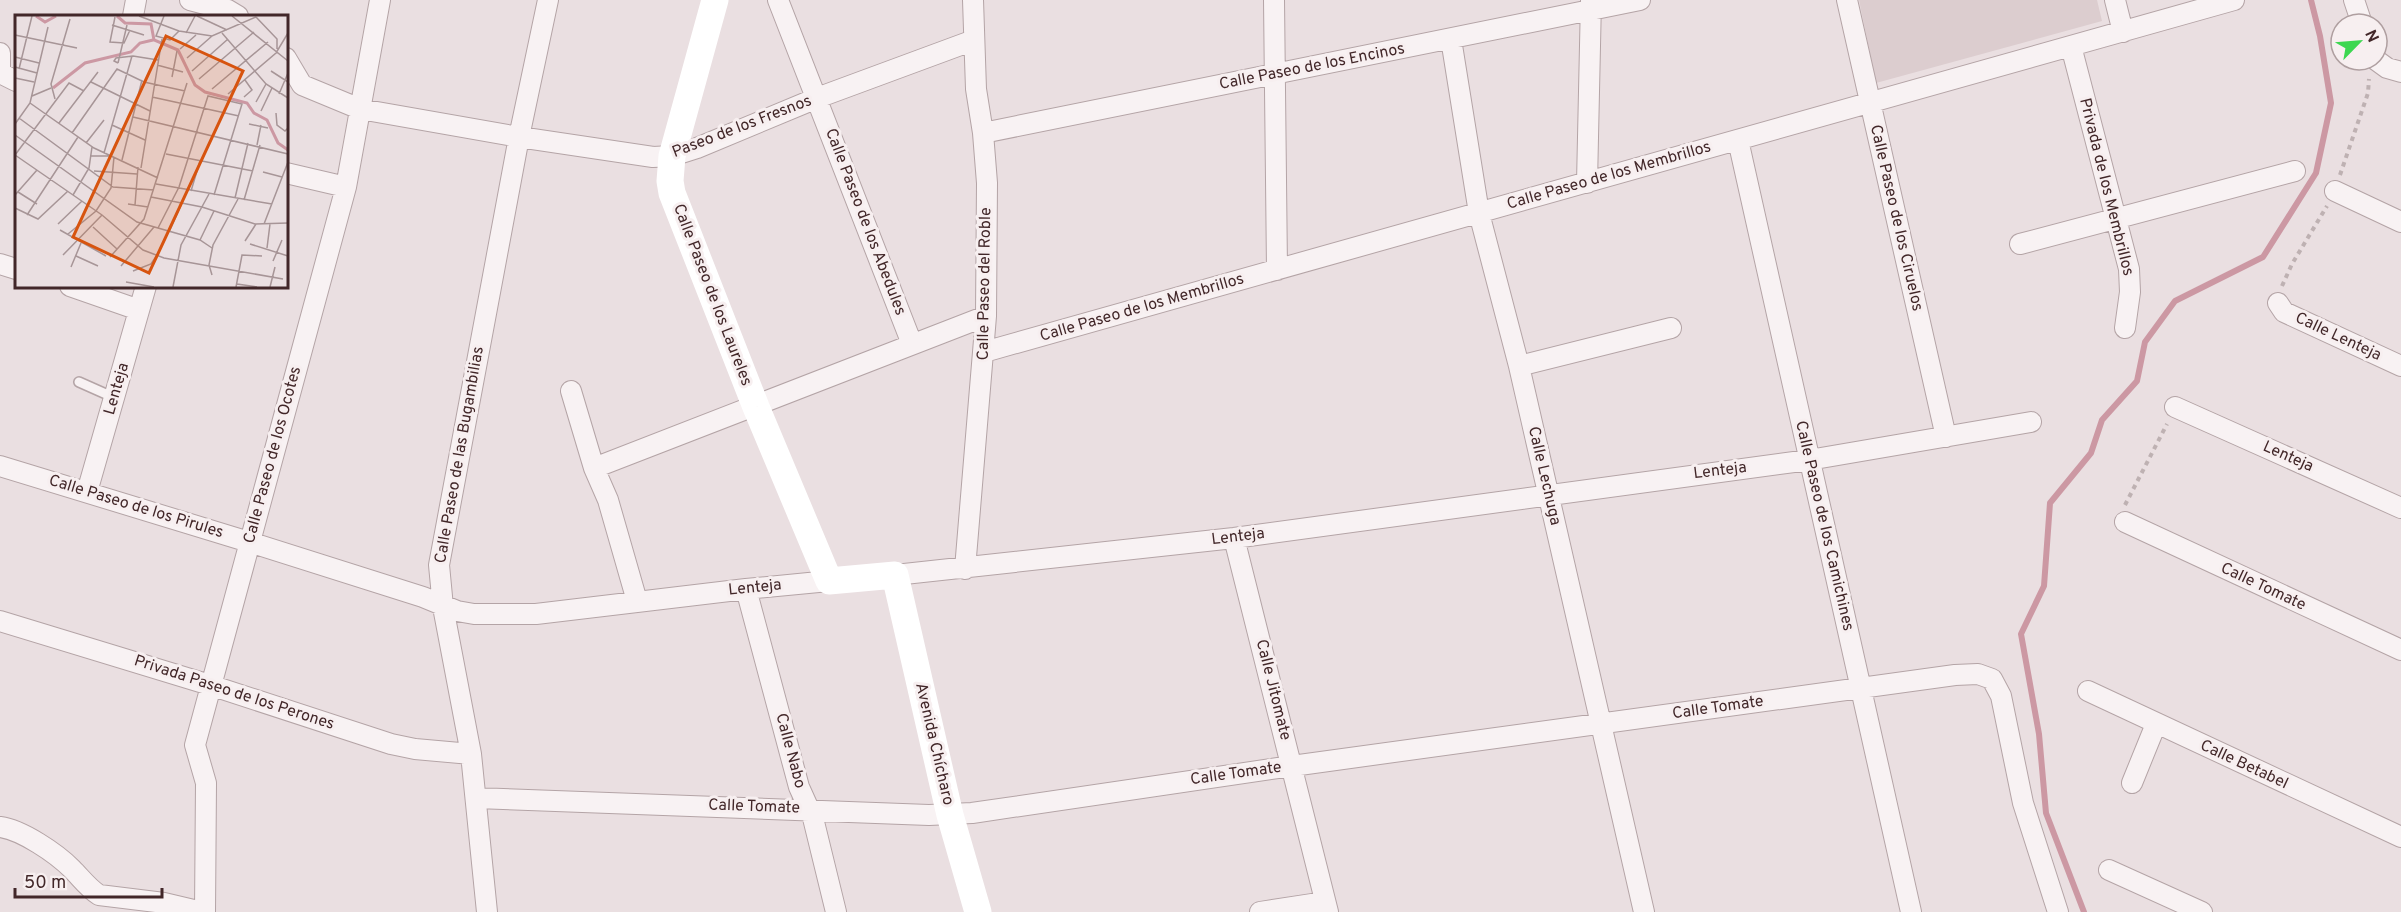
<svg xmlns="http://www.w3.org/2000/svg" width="2401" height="912" font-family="Overpass,sans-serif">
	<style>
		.built { fill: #dccdcf }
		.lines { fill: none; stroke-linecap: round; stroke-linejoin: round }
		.stream { stroke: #cc98a3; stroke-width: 6 }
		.lane-casing { stroke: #b4a4a6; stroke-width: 12 }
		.street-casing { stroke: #b4a4a6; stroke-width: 22 }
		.path { stroke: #beb1b2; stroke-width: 4; stroke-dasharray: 4.5 4.5; stroke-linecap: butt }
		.lane { stroke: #f8f2f3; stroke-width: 9 }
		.street { stroke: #f8f2f3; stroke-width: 20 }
		.secondary { stroke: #fff; stroke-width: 27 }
		.labels { text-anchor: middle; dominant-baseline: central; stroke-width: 6; stroke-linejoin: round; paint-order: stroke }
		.street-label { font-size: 16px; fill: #422729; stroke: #f7eff0 }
		.inset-river { fill: none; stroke: #cc98a3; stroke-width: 3 }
		.inset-road { fill: none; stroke: #a79597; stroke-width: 1.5 }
		.view { fill: #d7540f; fill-opacity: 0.15; stroke: #d7540f; stroke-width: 3 }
		.inset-edge { fill: none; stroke: #422729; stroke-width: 3 }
	</style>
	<rect width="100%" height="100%" fill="#eadfe1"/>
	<path class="built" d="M1859 0H2097L2102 21 1876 83Z"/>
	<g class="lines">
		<path class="stream" d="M2084 912 2046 813 2039 734 2021 634 2044 586 2050 503 2091 453 2102 420 2137 381 2145 342 2175 301 2263 257 2316 173 2331 103 2320 36 2311 0"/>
		<defs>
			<path id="lane" d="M79 382 115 398"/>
			<path id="street" d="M190 0 228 10 238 16
				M778 0 912 344
				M1274 0 1277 270
				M1847 0 1946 437
				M2115 0 2123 32
				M2354 0 2362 24
				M133 16 136 0
				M1451 39 1479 213 1519 366 1644 912
				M2071 46 2129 269 2130 292 2125 328
				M0 53V67
				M286 58 302 85 360 109 519 137 653 157 672 156 697 148 817 98 974 40
				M2376 60 2387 68 2401 72
				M0 73 16 81
				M983 133 1640 0
				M1738 140 1911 912
				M286 173 346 187
				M1587 183 1591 0
				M2335 191 2401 222
				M2020 244 2295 171
				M0 264 16 269
				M70 286 139 310
				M2278 303 2284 312 2401 366
				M984 352 2234 0
				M1519 366 1671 328
				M571 391 594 468 608 500 637 601
				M2175 407 2401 508
				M0 466 249 542 423 597 457 611 474 614H536L746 589 829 581
				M594 468 986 316
				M87 492 146 286
				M2125 522 2401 650
				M1234 538 1328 912
				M965 569 986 316 987 183 983 133 976 89 973 0
				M895 575 1234 538 1809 460 2031 422
				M746 589 799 787 813 818 836 912
				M0 621 210 685 391 744 415 749 471 754
				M2088 691 2401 837
				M2132 783 2156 724
				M476 798 929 815 972 813 1292 766 1955 675 1978 674 1992 679 2001 696 2023 803 2058 912
				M0 827C22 830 56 853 72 869 81 878 88 888 99 895L164 903 202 912
				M2109 870 2202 912
				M205 912 206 783 195 745 346 187 380 0
				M487 912 471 754 443 607 439 565 519 137 548 0
				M1260 912 1325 902"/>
		</defs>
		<use href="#lane" class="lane-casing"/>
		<use href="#street" class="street-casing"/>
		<path class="path" d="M2340 175 2368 93 2369 79
			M2282 286 2292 264 2327 206
			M2125 505 2167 424"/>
		<use href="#lane" class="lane"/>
		<use href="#street" class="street"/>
		<path class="secondary" d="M715 0 672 156 670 181 672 193 756 407 829 581 895 575 950 815 978 912"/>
	</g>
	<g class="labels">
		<g class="street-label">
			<text transform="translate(1312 67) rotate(-11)">Calle Paseo de los Encinos</text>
			<text transform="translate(742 127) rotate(-21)">Paseo de los Fresnos</text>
			<text transform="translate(1609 176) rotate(-16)">Calle Paseo de los Membrillos</text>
			<text transform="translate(2106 187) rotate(76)">Privada de los Membrillos</text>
			<text transform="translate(1896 218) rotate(77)">Calle Paseo de los Ciruelos</text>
			<text transform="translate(865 222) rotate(69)">Calle Paseo de los Abedules</text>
			<text transform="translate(985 284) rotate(-89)">Calle Paseo del Roble</text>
			<text transform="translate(712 295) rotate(69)">Calle Paseo de los Laureles</text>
			<text transform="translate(1142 308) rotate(-16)">Calle Paseo de los Membrillos</text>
			<text transform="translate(2338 337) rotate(25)">Calle Lenteja</text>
			<text transform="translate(117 389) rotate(-74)">Lenteja</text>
			<text transform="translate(273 455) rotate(-75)">Calle Paseo de los Ocotes</text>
			<text transform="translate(460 455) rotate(-80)">Calle Paseo de las Bugambilias</text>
			<text transform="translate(2288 457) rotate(24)">Lenteja</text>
			<text transform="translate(1720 471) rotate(-7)">Lenteja</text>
			<text transform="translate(1544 476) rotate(77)">Calle Lechuga</text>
			<text transform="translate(136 507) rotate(17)">Calle Paseo de los Pirules</text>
			<text transform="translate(1824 526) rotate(77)">Calle Paseo de los Camichines</text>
			<text transform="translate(1238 537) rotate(-7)">Lenteja</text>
			<text transform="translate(2263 587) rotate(25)">Calle Tomate</text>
			<text transform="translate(755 588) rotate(-6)">Lenteja</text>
			<text transform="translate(1273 690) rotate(76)">Calle Jitomate</text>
			<text transform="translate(234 693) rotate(18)">Privada Paseo de los Perones</text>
			<text transform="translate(1718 708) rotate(-8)">Calle Tomate</text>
			<text transform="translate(934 744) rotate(77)">Avenida Chícharo</text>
			<text transform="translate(790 751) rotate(75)">Calle Nabo</text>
			<text transform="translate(2244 765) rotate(25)">Calle Betabel</text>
			<text transform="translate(1236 774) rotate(-8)">Calle Tomate</text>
			<text transform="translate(754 807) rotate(2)">Calle Tomate</text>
		</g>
	</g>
	<g transform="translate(15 15)">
		<rect width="273" height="273" fill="#eadfe1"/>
		<path class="inset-river" d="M21 1 30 7 41 1M102 1 110 8 136 9 139 25 163 35 180 70 190 77 232 88 239 98 252 105 263 128 273 135M38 73 70 48 116 37 125 28 138 25"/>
		<path class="inset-road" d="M124 1 164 16 197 21 241 2M149 1 141 21 155 25 164 16M182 1 212 15M217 1 273 46M100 2 95 27 109 28 115 15M241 2 262 24V34M97 10 129 20M171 18 180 1M207 18 251 69 273 83M0 20 62 33M165 34 181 20M0 42 24 48M172 43 197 21M103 48 99 46 101 43 118 41 143 45M103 48 112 10M142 50 168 57M0 52 22 58M4 54 17 1M177 56 213 24M256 56 273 67M157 62 162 36M0 63 19 67M184 64 239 17M76 67 135 96M197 74 253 27M213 79 261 38 273 18M264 79 273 58M17 81 36 73M137 82 224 101M229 82 237 75 230 65M40 84 36 69 55 4M241 87 251 69M15 88 79 133 143 163M246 96 257 73M261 98 262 110 270 116 273 113M118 102 273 139M4 103 98 172 139 175M44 108 83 57M0 109 15 88 33 12M234 109 253 113M97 110 130 125M57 118 102 54 129 67 170 76M0 120 122 207 185 225 197 233M71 128 89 105M242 130 246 110M89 138 117 41M151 139 238 156M0 140 87 200 128 235 149 243 268 264M0 140 54 68 69 76M75 141H95M107 145 127 65M126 153 147 24M79 156 122 159M248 157 267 162M141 169 257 189M176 176 185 146M3 177 22 189M0 180 22 155M58 180 74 153 77 132M136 182 187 192 240 209 273 208M220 183 233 128M229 185 245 130M113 189 133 192M120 190 123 152M0 193 23 204 53 176M12 200 63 122M43 209 67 186M249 209 273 147M78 212 102 234M143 213 164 172 193 81 227 89 199 180M45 215 91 241M154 217 167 188M53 219 81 196 96 173 99 142M185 225 199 196M230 226 241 209M235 229 273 241M252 233 255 209M48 240 87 200M61 241 83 251M95 242 129 204 172 68M258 246 267 225M106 251 139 212M56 252 66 228M118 256 136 249 142 240M197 260 194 250 198 230 223 184M111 267 139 272M222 269 242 272M158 272 166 230 194 179M221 272 227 240 247 241M255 272 260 252"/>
		<path class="view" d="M151 21 228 56 134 258 58 222Z"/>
		<rect width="273" height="273" class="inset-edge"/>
	</g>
	<g transform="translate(2359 42) rotate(65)"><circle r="28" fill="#f7eff0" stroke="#af9fa0" stroke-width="1.5"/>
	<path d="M0-4.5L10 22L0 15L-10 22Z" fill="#3cd750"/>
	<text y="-9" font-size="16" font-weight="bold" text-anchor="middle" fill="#422729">N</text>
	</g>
	<path d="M15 888v9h147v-9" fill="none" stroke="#422729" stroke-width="3"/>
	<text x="24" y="888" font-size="18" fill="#422729" stroke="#f7eff0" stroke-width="4.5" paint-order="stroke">50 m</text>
</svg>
